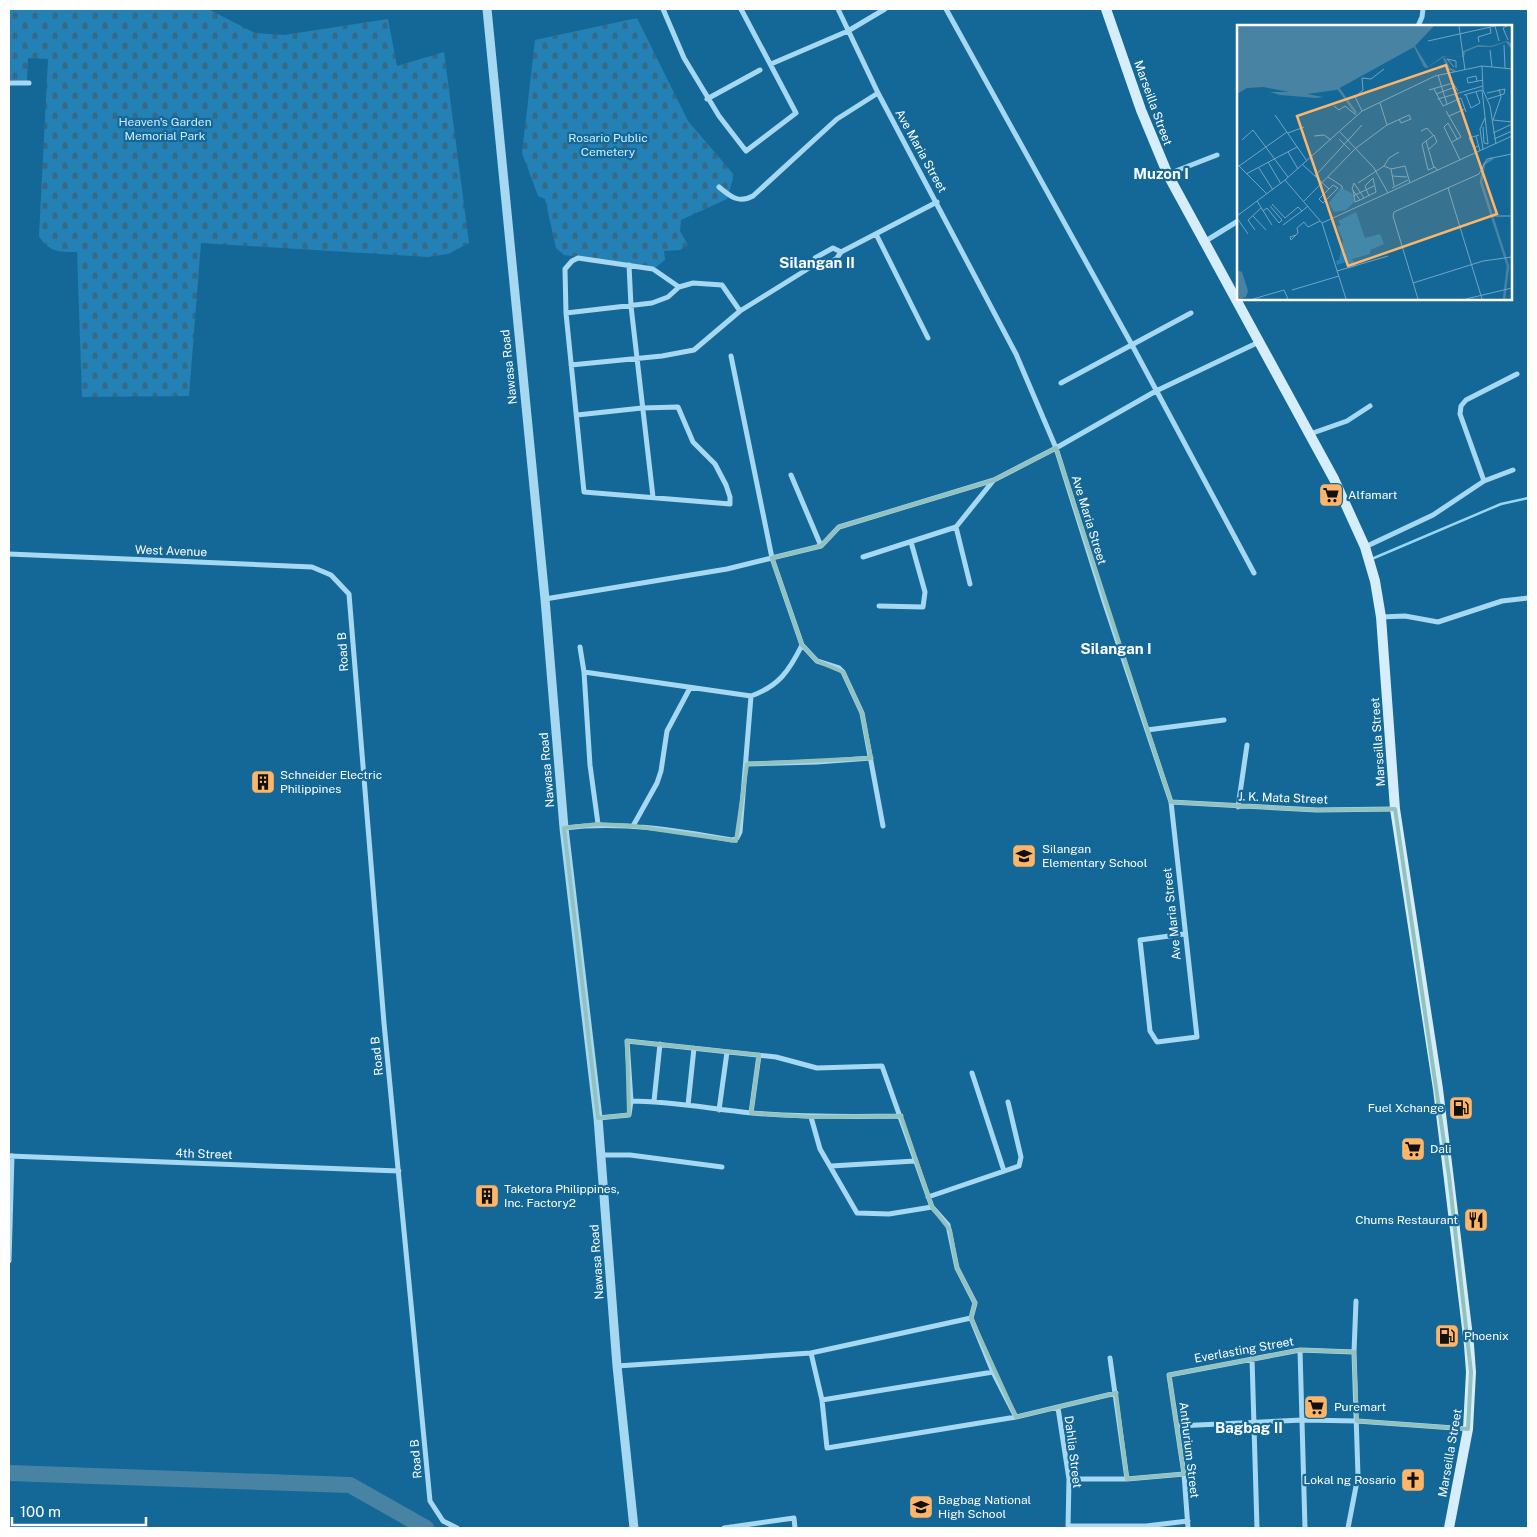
<svg xmlns="http://www.w3.org/2000/svg" width="1537" height="1537" font-family="'Public Sans',sans-serif">
	<style>
		.cemetery { fill: url(#cemetery-stones) }
		.lines { fill: none; stroke-linecap: round; stroke-linejoin: round }
		.stream { stroke: #99d6f5; stroke-width: 2.5 }
		.river { stroke: #4983a4; stroke-width: 16 }
		.minor { stroke: #a7d8f2; stroke-width: 5 }
		.tertiary { stroke: #a7d8f2; stroke-width: 9 }
		.secondary { stroke: #d6eefc; stroke-width: 10 }
		.marked { fill: none; stroke: #93c1be; stroke-width: 4; stroke-linejoin: round }
		.labels { text-anchor: middle; dominant-baseline: central; stroke-width: 4.5; stroke-linejoin: round; paint-order: stroke }
		.street-label { font-size: 12px; fill: #fff; stroke: #146898 }
		.park-label { font-size: 12px; fill: #ceedfd; stroke: #146898 }
		.poi-label { font-size: 12px; fill: #fff; stroke: #146898; text-anchor: start }
		.quarter-label { font-size: 15px; font-weight: bold; fill: #fff; stroke: #146898 }
		.inset-river { fill: none; stroke: #4983a4; stroke-width: 2.5 }
		.inset-road { fill: none; stroke: #72a4c1; stroke-width: 1 }
		.view { fill: #ffb568; fill-opacity: 0.15; stroke: #ffb568; stroke-width: 2.5 }
		.inset-edge { fill: none; stroke: #fff; stroke-width: 2.5 }
	</style>
	<defs>
		<pattern id="cemetery-stones" width="16" height="16" patternUnits="userSpaceOnUse" patternTransform="scale(1.25)"><rect width="16" height="16" fill="#2381b5"/><path d="M2 7V4a2 2 0 0 1 4 0v3zM10 15v-3a2 2 0 0 1 4 0v3z" fill="#356986"/></pattern>
	</defs>
	<rect width="100%" height="100%" fill="#146898"/>
	<path class="cemetery" d="M9 9H208L255 33 284 35 388 19 397 66 444 52 469 243 448 254 428 257 201 243 189 396 82 397 77 252C60 252 48 252 39 236L48 59 28 58 27 81 9 80Z
		M637 18 688 121 734 175 727 199 681 220 680 231 688 245 680 250 664 251 665 260 656 267 564 255 556 248 545 199 538 196 522 153 535 40Z"/>
	<g class="lines">
		<path class="stream" d="M1374 558 1501 504 1528 498"/>
		<path class="river" d="M9 1473 350 1485 426 1528"/>
		<path class="minor" d="M663 9 684 58 719 116 746 151 796 113 741 9
			M838 9 878 93 1016 354 1056 448 1104 601 1171 802 1197 1037 1157 1042 1150 1031 1140 940 1184 934
			M946 9 1132 345 1254 573
			M1418 26 1422 17 1423 9
			M771 64 848 31 885 9
			M9 83H29
			M707 99 760 70
			M1168 174 1217 155
			M719 187C730 196 738 204 753 196L837 119 878 93
			M876 234 928 338
			M1204 242 1238 221
			M833 248 841 252 837 258 821 268 814 265 815 258Z
			M841 252 937 202
			M629 265 631 306 653 497
			M740 311 814 265
			M566 313 652 303 668 297 679 287 693 283 722 285 740 311 694 350 662 356 571 365
			M1061 383 1191 313
			M577 415 642 408 678 407 693 442 715 464 726 485 730 497V504L584 492 566 313 565 269 572 261 578 258 653 269 679 287
			M1310 434 1347 421 1370 406
			M791 475 821 546
			M1484 481 1513 470
			M1365 547 1433 515 1484 481 1460 414 1461 406 1466 400 1517 374
			M9 554 312 567 331 575 349 594 384 1023 430 1501 443 1521 457 1528
			M863 557 956 527
			M970 584 956 527 993 481
			M545 599 727 569 821 546 839 527 994 480 1056 448 1156 391 1259 342
			M879 606 923 607 925 592 911 542
			M1381 617 1405 616 1438 622 1502 601 1528 598
			M802 645 817 661 839 668 843 672 862 713 883 826
			M580 647 584 672 590 765 598 824
			M584 672 751 696C779 686 789 671 802 645L772 558 731 356
			M1147 730 1224 720
			M747 764 817 762 871 758
			M1171 802 1317 810 1395 809
			M1238 807 1247 745
			M633 826 657 783 661 771 667 731 690 688
			M564 828C622 821 675 830 732 840L737 838 740 832 751 696
			M972 1073 1004 1171
			M631 1101C671 1101 711 1109 752 1113 802 1117 851 1117 901 1116
			M654 1101 660 1044
			M688 1105 694 1048
			M719 1110 727 1052
			M751 1113 759 1055
			M598 1118 629 1115 631 1101 627 1041 776 1057 817 1068 882 1066 932 1207 889 1214 857 1213 820 1149 811 1117
			M601 1155H630L722 1167
			M9 1156 399 1171
			M831 1166 915 1161
			M928 1197 1019 1166 1021 1157 1008 1102
			M932 1207 948 1225 957 1268 975 1303 971 1318
			M9 1261 12 1156
			M1300 1350 1305 1528
			M811 1353 822 1400 827 1448 1016 1417 1116 1393
			M1110 1358 1127 1479
			M1252 1358 1257 1528
			M617 1366 811 1353 971 1318 993 1372 822 1400
			M993 1372 1016 1417
			M1058 1408 1069 1479 1068 1528
			M1177 1426 1303 1420 1357 1421 1468 1429
			M1069 1479H1127L1184 1474
			M1068 1526H1146L1188 1521
			M724 1528 794 1518 795 1528
			M1188 1528 1184 1474 1169 1375 1300 1350 1354 1352
			M1348 1528 1358 1476 1354 1352 1356 1301"/>
		<path class="tertiary" d="M487 9 545 599 564 828 598 1118 617 1366 634 1528"/>
		<path class="secondary" d="M1106 9 1141 110 1168 175 1334 479 1365 547 1375 581 1381 617 1395 809 1438 1089 1469 1345 1471 1372 1468 1429 1449 1528"/>
	</g>
	<path class="marked" d="M1056 448 1171 802 1317 810 1395 809 1449 1176 1471 1372 1468 1429 1357 1421 1354 1352 1300 1350 1169 1375 1184 1474 1127 1479 1116 1393 1016 1417 971 1318 975 1303 957 1268 950 1230 932 1207 901 1116 811 1117 751 1113 759 1055 627 1041 629 1115 598 1118 564 828 598 824 633 826 736 841 747 764 871 758 862 713 843 672 817 661 802 645 772 558 821 546 839 527 994 480Z"/>
	<defs>
		<symbol id="supermarket-square" viewBox="-11 -11 22 22"><rect x="-9" y="-9" width="18" height="18" rx="4" fill="#ffb568" stroke="#146898"/><path d="M-6-5.5h2.5l.6 2H6L4.5 2H-2.5L-4.4-4H-6ZM-1.5 3.2a1.3 1.3 0 1 0 .1 0ZM3 3.2a1.3 1.3 0 1 0 .1 0Z" fill="#111"/></symbol>
		<symbol id="building-square" viewBox="-11 -11 22 22"><rect x="-9" y="-9" width="18" height="18" rx="4" fill="#ffb568" stroke="#146898"/><path d="M-4-6H4V6H1V3H-1V6H-4ZM-2.5-4.3h1.7v1.8h-1.7ZM.8-4.3h1.7v1.8H.8ZM-2.5-1h1.7V.8h-1.7ZM.8-1h1.7V.8H.8Z" fill="#111"/></symbol>
		<symbol id="school-square" viewBox="-11 -11 22 22"><rect x="-9" y="-9" width="18" height="18" rx="4" fill="#ffb568" stroke="#146898"/><path d="M0-5L7-2L0 1L-7-2ZM-4 1L0 2.5L4 1V4Q0 6-4 4Z" fill="#111"/></symbol>
		<symbol id="fuel-square" viewBox="-11 -11 22 22"><rect x="-9" y="-9" width="18" height="18" rx="4" fill="#ffb568" stroke="#146898"/><path d="M-5.5-6h7V0h2V4h1.3V-2.5L3-4.5l.8-.8L6-3V5H2.5V1h-1V6h-7ZM-4.2-4.7v3.2H.2V-4.7Z" fill="#111"/></symbol>
		<symbol id="restaurant-square" viewBox="-11 -11 22 22"><rect x="-9" y="-9" width="18" height="18" rx="4" fill="#ffb568" stroke="#146898"/><path d="M-5-6h1v4h1v-4h1v4h1v-4h1v5L-1.5 .5V6h-2V.5L-5-1ZM5-6V6H3V1.5H1.5Q1.5-4 5-6Z" fill="#111"/></symbol>
		<symbol id="church-square" viewBox="-11 -11 22 22"><rect x="-9" y="-9" width="18" height="18" rx="4" fill="#ffb568" stroke="#146898"/><path d="M-1.2-6h2.4v3.5h3.3v2.4h-3.3V6h-2.4V-.1h-3.3v-2.4h3.3Z" fill="#111"/></symbol>
	</defs>
	<g fill-rule="evenodd">
		<use href="#supermarket-square" x="1317" y="481" width="28" height="28"/>
		<use href="#building-square" x="249" y="768" width="28" height="28"/>
		<use href="#school-square" x="1010" y="842" width="28" height="28"/>
		<use href="#fuel-square" x="1447" y="1094" width="28" height="28"/>
		<use href="#supermarket-square" x="1399" y="1135" width="28" height="28"/>
		<use href="#building-square" x="473" y="1182" width="28" height="28"/>
		<use href="#restaurant-square" x="1462" y="1206" width="28" height="28"/>
		<use href="#fuel-square" x="1433" y="1322" width="28" height="28"/>
		<use href="#supermarket-square" x="1302" y="1393" width="28" height="28"/>
		<use href="#church-square" x="1399" y="1466" width="28" height="28"/>
		<use href="#school-square" x="907" y="1493" width="28" height="28"/>
	</g>
	<g class="labels">
		<g class="street-label">
			<text transform="translate(1153 103) rotate(70)">Marseilla Street</text>
			<text transform="translate(921 151) rotate(61)">Ave Maria Street</text>
			<text transform="translate(509 367) rotate(-96)">Nawasa Road</text>
			<text transform="translate(1089 520) rotate(73)">Ave Maria Street</text>
			<text transform="translate(171 551) rotate(2)">West Avenue</text>
			<text transform="translate(343 652) rotate(-94)">Road B</text>
			<text transform="translate(1378 742) rotate(-94)">Marseilla Street</text>
			<text transform="translate(547 770) rotate(-95)">Nawasa Road</text>
			<text transform="translate(1283 798) rotate(2)">J. K. Mata Street</text>
			<text transform="translate(1172 914) rotate(-96)">Ave Maria Street</text>
			<text transform="translate(377 1056) rotate(-96)">Road B</text>
			<text transform="translate(204 1154) rotate(2)">4th Street</text>
			<text transform="translate(597 1262) rotate(-94)">Nawasa Road</text>
			<text transform="translate(1244 1350) rotate(-10)">Everlasting Street</text>
			<text transform="translate(1189 1450) rotate(83)">Anthurium Street</text>
			<text transform="translate(1073 1452) rotate(83)">Dahlia Street</text>
			<text transform="translate(1450 1453) rotate(-80)">Marseilla Street</text>
			<text transform="translate(416 1459) rotate(-95)">Road B</text>
		</g>
		<g class="park-label">
			<text x="165" y="122">Heaven's Garden<tspan x="165" dy="14">Memorial Park</tspan></text>
			<text x="608" y="138">Rosario Public<tspan x="608" dy="14">Cemetery</tspan></text>
		</g>
		<g class="poi-label">
			<text x="1348" y="495">Alfamart</text>
			<text x="280" y="775">Schneider Electric<tspan x="280" dy="14">Philippines</tspan></text>
			<text x="1042" y="849">Silangan<tspan x="1042" dy="14">Elementary School</tspan></text>
			<text x="1444" y="1108" text-anchor="end">Fuel Xchange</text>
			<text x="1430" y="1149">Dali</text>
			<text x="504" y="1189">Taketora Philippines,<tspan x="504" dy="14">Inc. Factory2</tspan></text>
			<text x="1458" y="1220" text-anchor="end">Chums Restaurant</text>
			<text x="1464" y="1336">Phoenix</text>
			<text x="1334" y="1407">Puremart</text>
			<text x="1396" y="1480" text-anchor="end">Lokal ng Rosario</text>
			<text x="938" y="1500">Bagbag National<tspan x="938" dy="14">High School</tspan></text>
		</g>
		<g class="quarter-label">
			<text x="1161" y="173">Muzon I</text>
			<text x="817" y="262">Silangan II</text>
			<text x="1116" y="648">Silangan I</text>
			<text x="1249" y="1427">Bagbag II</text>
		</g>
	</g>
	<g transform="translate(1237 25)">
		<rect width="275" height="275" fill="#146898"/>
		<path d="M104 163 115 168 117 177 109 185 97 187 92 178ZM119 187 128 213 143 209 147 219 133 225V229L115 234 120 241 111 244 109 237 100 240 99 236 102 235 106 215 100 202 104 200 101 196Z" fill="#2381b5"/>
		<path d="M0 1H197L178 21 191 42 206 31 225 32 226 26 241 20 254 21 270 16 274 18 275 25 269 17 255 22H240L228 27 227 32 208 31 190 43 187 42 177 22 99 65 70 69 86 72 80 73 43 70 33 67H52L26 62 10 63 0 69ZM0 245 5 247 11 266 9 272 1 274Z" fill="#4983a4"/>
		<path class="inset-river" d="M207 33 212 44 218 46M101 63 119 88M256 133 247 139 244 157 271 241 267 274"/>
		<path class="inset-road" d="M222 1 228 45M270 1 266 3 271 15M191 16 258 1 262 16M242 17 241 12 254 8 253 2M267 20 268 43M253 25 255 42M245 41 246 65 253 81 259 119M217 42 210 34 219 36V43M201 50 210 79M240 56 239 51 230 53 231 58 246 55M197 64 206 81 224 73 229 87M262 64 264 72 256 95 275 97M192 65 216 58 221 66M245 65 251 119 247 118 246 102M250 68 268 64 267 69 251 74M199 69 218 62M227 70 245 65M229 70 234 83 243 78 239 67M201 74 246 61M143 78 150 100M97 81 102 85 108 81 119 90M125 86 118 72 126 65 125 53 134 54 147 44M209 86 224 112 215 117M38 90 70 136M212 91 228 84M162 94 164 98 174 94M184 106 190 103 196 110M103 107 137 143 151 168M51 108 67 102M256 108 275 99M77 111 87 110 94 115M239 111 243 126M102 114 113 125M220 114 211 98 207 102 223 135M257 114 275 106M5 115 16 105 51 152M189 116 197 143M241 121 237 123 232 113 242 110M192 124 200 117 197 110 185 119 191 145 198 142 200 145M246 124 243 104 248 93M51 127 61 144M31 137 44 159M0 139 30 169M66 140 92 164M2 141 50 107M147 141 152 133 162 127M22 143 36 165M154 144 168 141 173 158M9 149 60 122M78 151 125 100M155 151 170 152M91 152 105 161V164M121 158 147 141 154 144 157 161M96 160 101 163 86 178 82 174ZM155 163 171 155M211 163 245 274M116 165 118 177 123 175 139 167 136 153 128 161 132 171M116 171 137 161M123 175 115 164 117 158 127 173M20 176 35 200M67 176 119 123 150 100 172 90 174 94M35 179 48 193 61 182 65 186 71 181M26 186 30 183 42 198 45 195 33 181M0 191 48 155M16 191 29 205M0 193 11 209M85 198 275 111M46 200 65 186M223 201 255 191H275M18 205 11 195 24 183M59 210 53 212 54 215 61 208 60 203 67 197 71 202 83 196M100 246 151 231M176 258 246 236 275 232M55 265 102 251M16 274 47 265 51 274M109 274 85 198 48 155 125 86 198 51 245 41 275 44M181 274 156 191 157 187 242 149 250 134 275 129M229 274 275 263"/>
		<path class="view" d="M209 40 260 189 111 241 60 91Z"/>
		<rect width="275" height="275" class="inset-edge"/>
	</g>
	<rect width="1537" height="1537" fill="none" stroke="#ffffff" stroke-width="20"/>
	<path d="M12 1517v8h134v-8" fill="none" stroke="#ffffff" stroke-width="2.5"/>
	<text x="20" y="1517" font-size="15" fill="#ffffff" stroke="#146898" stroke-width="4" paint-order="stroke">100 m</text>
</svg>
